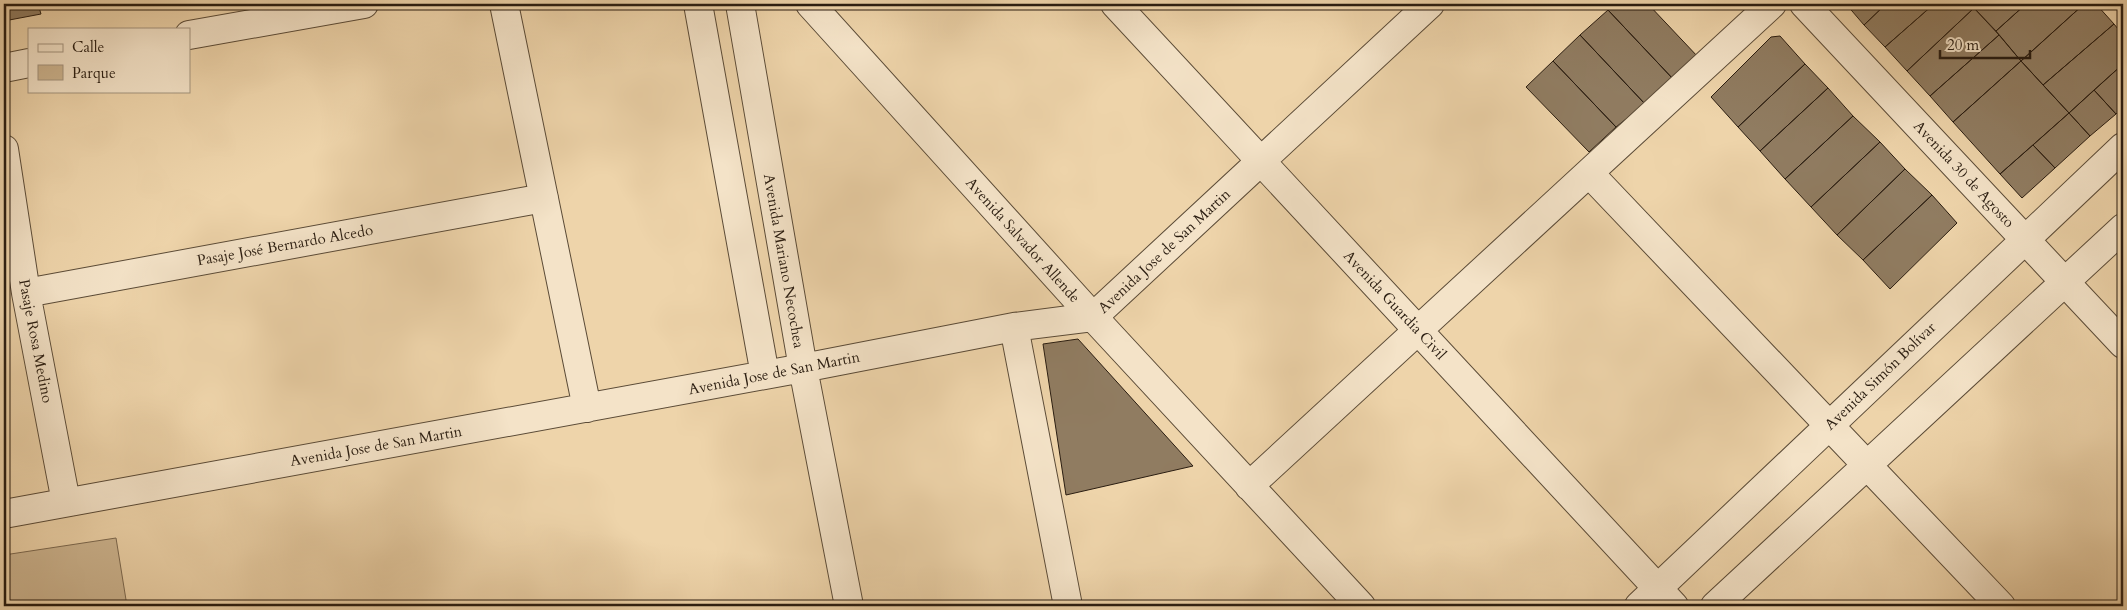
<svg xmlns="http://www.w3.org/2000/svg" width="2127" height="610" font-family="Cardo,serif">
	<style>
		.green { fill: #cdb590; stroke: #7c6950 }
		.building { fill: #907c61; stroke: #2a1d11 }
		.lines { fill: none; stroke-linecap: round; stroke-linejoin: round }
		.minor-casing { stroke: #5b4b37; stroke-width: 30 }
		.minor { stroke: #f4e3c8; stroke-width: 28 }
		.labels { text-anchor: middle; dominant-baseline: central; stroke-width: 4.5; stroke-linejoin: round; paint-order: stroke }
		.street-label { font-size: 15px; fill: #2a1d11; stroke: #f4e3c8 }
	</style>
	<rect width="100%" height="100%" fill="#eed4aa"/>
	<filter id="stains"><feTurbulence type="fractalNoise" baseFrequency=".004" numOctaves="4"/><feColorMatrix values="0 0 0 0 .2 0 0 0 0 .09 0 0 0 0 .02 0 0 0 .5 -.17"/></filter>
	<radialGradient id="worn" r=".72"><stop offset=".6" stop-color="#630" stop-opacity="0"/><stop offset="1" stop-color="#630" stop-opacity=".3"/></radialGradient>
	<path class="green" d="M116 538 127 606H4V555Z"/>
	<path class="building" d="M4 4H38L41 14 4 21Z
		M1615 4H1648L1699 58 1674 80 1608 10Z
		M1846 4H1886L1864 25Z
		M1886 4H1934L1885 47 1864 25Z
		M1934 4H1970L1974 8 1907 71 1885 47Z
		M1979 4H2026L1996 31 1974 8Z
		M2026 4H2084L2021 61 1996 31Z
		M2084 4H2096L2114 24 2043 85 2021 61Z
		M1974 8 1999 35 1930 96 1907 71Z
		M1608 10 1674 80 1645 104 1580 35Z
		M2114 24 2123 35V64L2069 113 2043 85Z
		M1580 35 1645 104 1616 127 1553 61Z
		M1999 35 2021 61 1953 122 1930 96Z
		M1780 36 1805 64 1738 127 1711 97 1771 37Z
		M1553 61 1616 127 1589 152 1526 87Z
		M2021 61 2069 113 2000 174 1953 122Z
		M1805 64 1828 88 1760 151 1738 127Z
		M2123 64V107L2116 114 2094 90Z
		M1828 88 1853 116 1785 179 1760 151Z
		M2094 90 2116 114 2090 136 2069 113Z
		M2069 113 2090 136 2055 168 2033 145Z
		M1853 116 1880 142 1811 207 1785 179Z
		M1880 142 1905 169 1837 235 1811 207Z
		M2033 145 2055 168 2022 198 2000 174Z
		M1905 169 1932 195 1863 260 1837 235Z
		M1932 195 1957 223 1890 289 1863 260Z
		M1078 339 1193 466 1066 495 1043 344Z"/>
	<g class="lines">
		<defs>
			<path id="minor" d="M504 4 587 408
				M698 4 765 375
				M740 4 803 368 849 606
				M810 4 1093 317 1361 606
				M1115 4 1674 606
				M1804 4 2123 344
				M189 35 364 4
				M4 68 29 63
				M4 149 26 293 66 502
				M1589 173 2001 606
				M26 293 544 198
				M1014 327 1068 606
				M1249 486 1772 4
				M4 514 803 368 1014 327 1093 317 1430 4
				M1639 606 2123 147
				M1715 606 2123 228"/>
		</defs>
		<use href="#minor" class="minor-casing"/>
		<use href="#minor" class="minor"/>
	</g>
	<g class="labels">
		<g class="street-label">
			<text transform="translate(1964 174) rotate(47)">Avenida 30 de Agosto</text>
			<text transform="translate(1023 240) rotate(48)">Avenida Salvador Allende</text>
			<text transform="translate(285 245) rotate(-10)">Pasaje José Bernardo Alcedo</text>
			<text transform="translate(1164 251) rotate(-43)">Avenida Jose de San Martin</text>
			<text transform="translate(784 261) rotate(80)">Avenida Mariano Necochea</text>
			<text transform="translate(1395 305) rotate(47)">Avenida Guardia Civil</text>
			<text transform="translate(36 341) rotate(79)">Pasaje Rosa Medino</text>
			<text transform="translate(774 373) rotate(-11)">Avenida Jose de San Martin</text>
			<text transform="translate(1880 376) rotate(-44)">Avenida Simón Bolívar</text>
			<text transform="translate(376 446) rotate(-10)">Avenida Jose de San Martin</text>
		</g>
	</g>
	<rect width="2127" height="610" fill="none" stroke="#eed4aa" stroke-width="20"/>
	<rect x="5" y="5" width="2117" height="600" fill="none" stroke="#2a1d11" stroke-width="2.5"/>
	<rect x="10" y="10" width="2107" height="590" fill="none" stroke="#2a1d11"/>
	<rect x="28" y="28" width="162" height="65" fill="#f4e3c8" stroke="#a3947f"/>
	<rect x="38" y="44" width="25" height="8" fill="#f4e3c8" stroke="#a3947f"/>
	<text x="72" y="52" font-size="15" fill="#2a1d11">Calle</text>
	<rect x="38" y="65" width="25" height="15" fill="#cdb590" stroke="#a3947f"/>
	<text x="72" y="78" font-size="15" fill="#2a1d11">Parque</text>
	<path d="M1940 50v8h90v-8" fill="none" stroke="#2a1d11" stroke-width="2.5"/>
	<text x="1947" y="50" font-size="15" fill="#2a1d11" stroke="#f4e3c8" stroke-width="4" paint-order="stroke">20 m</text>
	<rect width="100%" height="100%" filter="url(#stains)"/>
	<rect width="100%" height="100%" fill="url(#worn)"/>
</svg>
